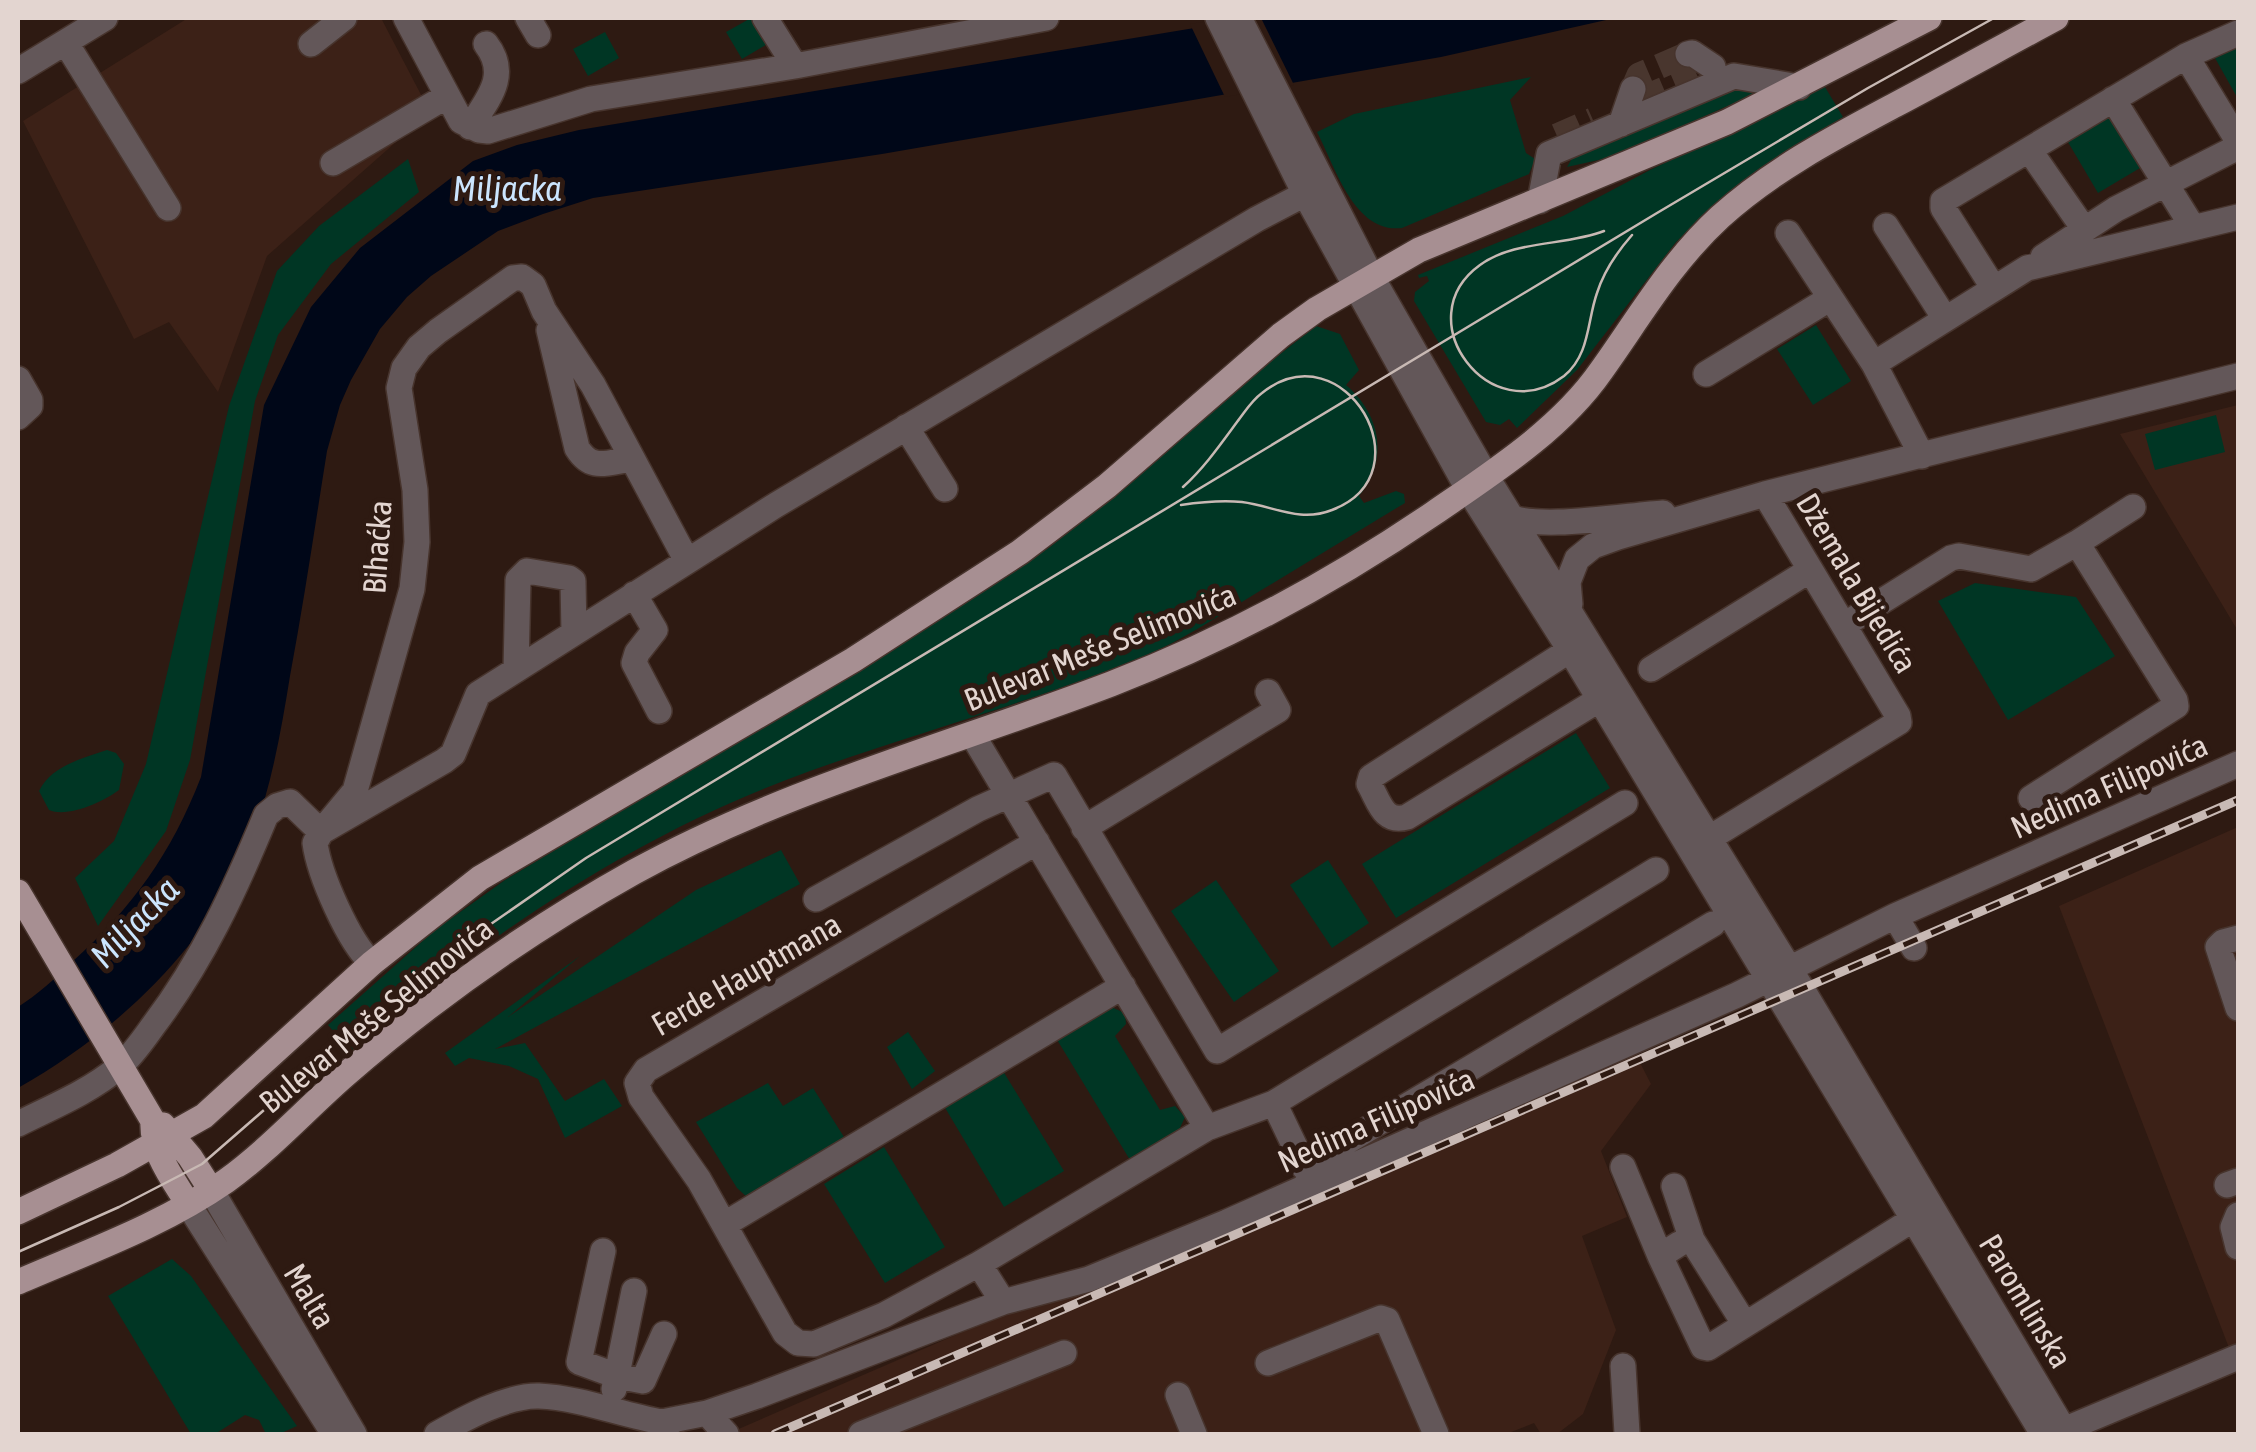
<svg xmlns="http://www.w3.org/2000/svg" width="2256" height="1452" font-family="'Asap Condensed',sans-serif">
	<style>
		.built { fill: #3c2117 }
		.green { fill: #003624 }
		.water { fill: #000718 }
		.pier { fill: #2e1a12 }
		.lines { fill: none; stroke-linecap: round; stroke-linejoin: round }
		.minor-tunnel { stroke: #49362e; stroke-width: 25; stroke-dasharray: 25 12; stroke-linecap: butt }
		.minor-casing { stroke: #47342d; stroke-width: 28 }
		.major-casing { stroke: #47342d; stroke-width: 28 }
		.minor { stroke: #635759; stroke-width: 25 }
		.major { stroke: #a78f92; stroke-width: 25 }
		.tram { stroke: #c8b9b4; stroke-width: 2.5 }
		.rail-casing { stroke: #c8b9b4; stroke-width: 9 }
		.rail { stroke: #2e1a12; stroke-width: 5; stroke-dasharray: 15; stroke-linecap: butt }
		.labels { text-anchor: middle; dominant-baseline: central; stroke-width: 10; stroke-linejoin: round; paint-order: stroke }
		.street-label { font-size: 32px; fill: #e3d5d0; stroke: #2e1a12 }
		.water-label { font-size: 35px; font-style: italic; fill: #cbe5fe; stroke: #2e1a12 }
	</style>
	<rect width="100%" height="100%" fill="#2e1a12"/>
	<path class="built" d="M188 18H381L430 112 267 256 218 392 169 322 134 339 23 121Z
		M2238 405V631L2120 434Z
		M2238 827V1350L2231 1353 2059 906Z
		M1635 1053 1651 1084 1601 1151 1627 1217 1582 1236 1616 1330 1583 1414 1557 1434H1541L1534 1423 1506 1434H727L1041 1298 1078 1296 1150 1267Z"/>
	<path class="green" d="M751 18H754L769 43 742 59 726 32Z
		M605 32 619 58 588 76 573 49Z
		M2238 44V99L2215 58Z
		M1531 77 1510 100 1526 153 1535 159 1529 174 1402 228C1354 234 1335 166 1317 132L1354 114Z
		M1825 87 1843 117 1760 168 1708 211 1676 242 1577 370 1517 428 1509 419 1500 425 1486 422 1414 301 1415 292 1429 281 1427 276 1419 278 1418 275 1563 216 1650 170Z
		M1734 88 1757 93 1612 157 1567 167 1574 155Z
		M2106 112 2140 168 2098 193 2065 137Z
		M408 159 419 192 331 264 278 335 255 401 190 760 166 831 98 926 75 878 114 841 146 764 229 406 277 271 319 226Z
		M1816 325 1851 381 1813 405 1777 349Z
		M1316 326 1340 334 1359 370 1346 385C1381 415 1389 459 1359 496L1364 503 1396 491 1404 494 1405 503C1353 534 1302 566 1250 597 1215 618 1181 641 1144 656 1027 705 904 735 786 780 626 841 480 940 351 1051L328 1025 435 930 505 880 910 638 1050 547 1121 491 1238 387Z
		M2216 415 2225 452 2155 470 2145 434Z
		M1975 583 2076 597 2115 656 2008 720 1938 601Z
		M1576 733 1610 788 1396 918 1362 864Z
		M107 750 116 753 124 764 119 790C103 802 68 818 49 810L39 791C51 766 83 758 107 750Z
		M781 850 800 884 495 1049 525 1043 565 1101 604 1079 622 1106 565 1138 538 1079 509 1066 469 1058 455 1066 445 1053 580 956 508 1017 696 890Z
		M1328 860 1369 923 1332 948 1290 885Z
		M1216 880 1279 971 1234 1002 1171 911Z
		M1111 1007 1125 1013 1126 1024 1115 1036 1160 1110 1175 1106 1185 1117 1179 1130 1130 1160 1056 1038Z
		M908 1032 935 1071 912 1089 887 1047Z
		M1003 1071 1064 1171 1004 1207 944 1106Z
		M768 1083 783 1106 813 1088 844 1137 748 1198 737 1188 696 1122Z
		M884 1147 945 1247 885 1283 824 1184Z
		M172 1259 191 1276 297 1426 279 1434H266L259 1420 245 1415 215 1434H191L108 1296Z"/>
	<path class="water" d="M1255 18H1615L1441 57 882 154 593 198 543 214 498 231 431 276 407 297 380 329 351 380 340 405 327 451C315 526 304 601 290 676 280 738 269 801 243 859 197 957 110 1036 18 1088V1007C38 994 55 979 72 962 133 907 171 854 201 777L264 405 311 307 360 248 473 161 517 145 579 130Z"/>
	<path class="pier" d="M1227 18H1261L1294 85 1225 97 1190 24Z"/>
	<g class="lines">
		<path class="minor-tunnel" d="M1633 89 1639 75 1688 54
			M1641 99 1697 75
			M1557 136 1593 120"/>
		<defs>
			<path id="minor" d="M406 18 461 121 479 130 488 131 591 99 795 66 1046 18
				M528 18 538 35
				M765 18 795 66
				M1218 18 1305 194 1468 489 1570 650 2043 1434
				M1239 18 1371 276 1486 476 1802 989 2064 1430
				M66 43 168 208
				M311 44 344 18
				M1688 54 1692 53 1713 67
				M2186 56 2238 141
				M18 71 105 18
				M2113 99 2192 226
				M1621 124 1633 89
				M470 127C488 99 510 75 486 44
				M2030 151 2084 229
				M333 163 447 96
				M1540 201 1549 154 1734 76 1799 87
				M1886 226 1944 317
				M1788 233 1874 364 1922 456
				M2043 257 2116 209 2238 147
				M1993 287 1943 208V201L2186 56 2238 33
				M549 330 577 448C592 472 607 462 632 459
				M1874 364 2027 268 2238 217
				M1706 374 1829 299
				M18 379 30 400V406L18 417
				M906 427 945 489
				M1505 514C1531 532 1627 515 1663 513
				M2077 543 2133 507
				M634 594 655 630 637 653 634 663 659 711
				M1570 604 1568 582 1577 559 1593 546 1618 537 1765 494 2238 376
				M1844 625 1951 558 1959 556 2031 569 2077 543 2175 700 2176 706 2031 798
				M1570 650 1371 777 1369 784C1379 801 1383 824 1407 817L1600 699
				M1651 669 1810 570
				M516 670 518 580 527 571 569 578 573 581 574 633
				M972 734 1207 1128
				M1084 828 1278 710 1268 692
				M1695 847 1899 722 1898 716 1765 494
				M816 899 978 809 1054 775 1217 1051 1625 803
				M1895 916 1914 948
				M2238 938 2223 942 2218 947 2238 1008
				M372 963C349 943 319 874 315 843L321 832 444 761 453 754 478 694 776 505 1257 219 1305 194
				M1274 1103 1309 1176
				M18 1124C52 1107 89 1092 119 1067 132 1056 143 1040 153 1026 203 960 235 890 266 815L277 806 290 802 321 832 355 791 412 589 417 542 415 490 399 388 404 368 419 347 438 331 513 278 522 277 533 285 544 311 593 385 687 561
				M1304 1167 1713 924
				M1623 1167 1660 1256
				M2227 1185 2238 1181
				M1674 1186 1692 1240 1744 1323
				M211 1190 354 1434
				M188 1204 334 1434
				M2238 1215 2233 1227 2238 1247
				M725 1224 1123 986
				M1679 1244 1660 1256 1703 1347 1708 1348 1928 1210
				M603 1251 579 1362 617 1376 643 1381 664 1334
				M979 1264 1207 1128 1274 1103 1656 870
				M1003 1302 979 1264 884 1315 814 1344 798 1343 785 1333 699 1180 641 1097 637 1083 646 1070 1037 842
				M1268 1363 1381 1318 1387 1320 1436 1434
				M1623 1366 1627 1433
				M614 1389 634 1291
				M1178 1395 1194 1434
				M707 1413 726 1434
				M662 1422 707 1413 757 1396 1003 1302 1089 1279 1227 1222 1737 995 1895 916 2238 764
				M437 1434C464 1419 507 1395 539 1396 582 1398 621 1415 662 1422L667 1434
				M861 1434 1064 1353
				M2054 1434 2238 1357"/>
			<path id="major" d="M18 892 153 1121C151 1151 173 1179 188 1204
				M163 1125 190 1157 211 1190
				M18 1212 117 1165 204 1116 372 963 480 878 853 660 1020 552 1107 486 1281 335 1317 309 1419 250 1727 122 1929 18
				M18 1282C87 1252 163 1225 226 1181 269 1150 305 1110 345 1075 435 997 530 930 634 872 785 789 951 745 1111 684 1225 640 1333 582 1434 513 1492 473 1560 430 1601 371 1639 318 1671 262 1720 217 1772 170 1833 138 1895 105 1948 77 2002 47 2056 18"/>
		</defs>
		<use href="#minor" class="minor-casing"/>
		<use href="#major" class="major-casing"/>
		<use href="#minor" class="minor"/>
		<use href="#major" class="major"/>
		<path class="tram" d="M1604 231C1566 246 1514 240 1480 265 1405 319 1491 432 1564 376 1590 355 1587 321 1597 293 1604 271 1617 252 1632 235
			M1181 505C1201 502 1222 500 1242 502 1274 506 1299 523 1332 510 1429 473 1344 328 1262 393 1251 401 1245 412 1237 422 1220 445 1204 468 1183 487
			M18 1252 119 1207 202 1164 426 969 586 858 1657 213 1868 88 1994 18"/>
		<defs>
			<path id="rail" d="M775 1434 2238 800"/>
		</defs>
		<use href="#rail" class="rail-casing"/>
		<use href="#rail" class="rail"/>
	</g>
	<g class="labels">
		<g class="street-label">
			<text transform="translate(377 547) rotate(-86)">Bihaćka</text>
			<text transform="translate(1857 583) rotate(59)">Džemala Bijedića</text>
			<text transform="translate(1100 647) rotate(-22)">Bulevar Meše Selimovića</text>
			<text transform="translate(2109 786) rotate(-24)">Nedima Filipovića</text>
			<text transform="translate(746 974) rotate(-30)">Ferde Hauptmana</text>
			<text transform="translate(376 1015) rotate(-39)">Bulevar Meše Selimovića</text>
			<text transform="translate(1376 1120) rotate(-24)">Nedima Filipovića</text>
			<text transform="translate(310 1296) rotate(59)">Malta</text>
			<text transform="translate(2026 1301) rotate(59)">Paromlinska</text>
		</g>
		<g class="water-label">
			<text x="507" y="188">Miljacka</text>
			<text transform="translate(134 922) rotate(-46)">Miljacka</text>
		</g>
	</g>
	<rect width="2256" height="1452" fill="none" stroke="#e3d5d0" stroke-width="40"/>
</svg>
